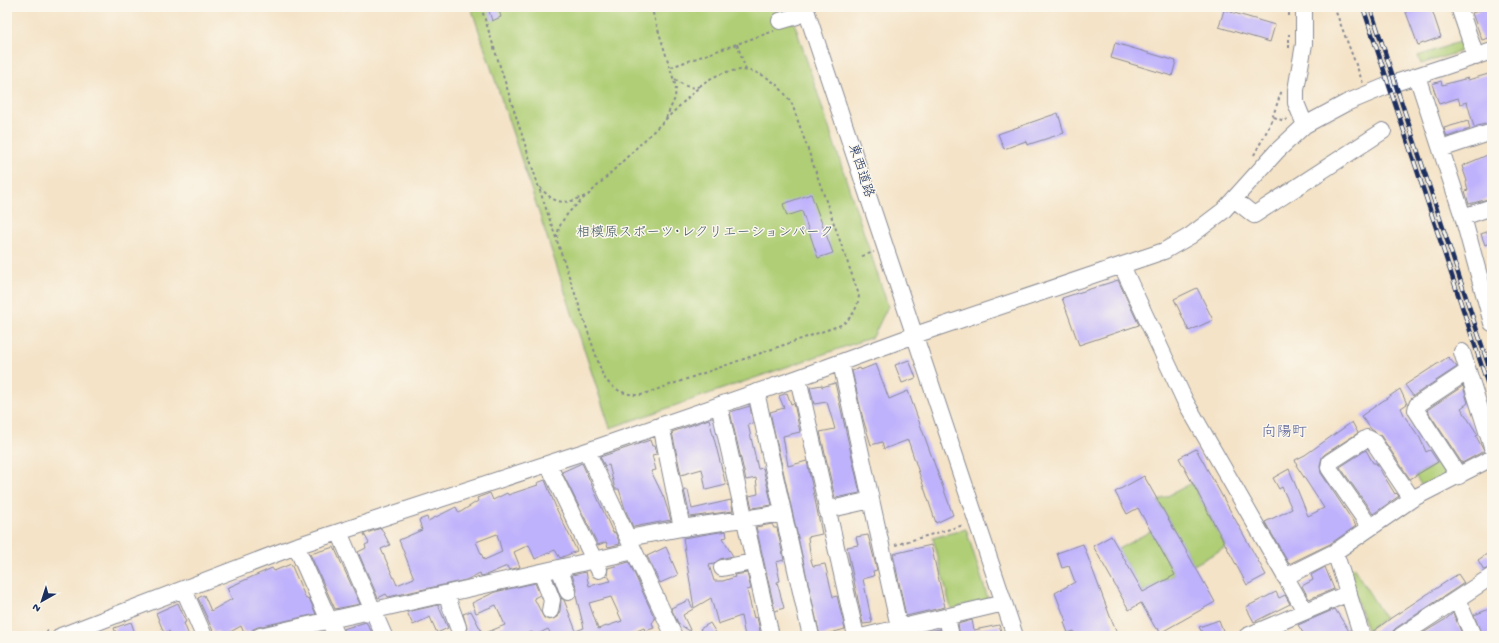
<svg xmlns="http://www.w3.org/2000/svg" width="1499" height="643" font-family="'Gochi Hand','Klee One',sans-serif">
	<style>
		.green { fill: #afce75; stroke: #657e6a }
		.building { fill: #bfb2fc; fill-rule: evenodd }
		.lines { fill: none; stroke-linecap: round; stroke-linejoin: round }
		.minor-casing { stroke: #888992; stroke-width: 18 }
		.path { stroke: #888992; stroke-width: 2; stroke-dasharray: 3 3; stroke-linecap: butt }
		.minor { stroke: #fff; stroke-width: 16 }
		.rail-casing { stroke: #1b2f5e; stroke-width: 4.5 }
		.rail { stroke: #fbf7ec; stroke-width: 3; stroke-dasharray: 9; stroke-linecap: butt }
		.labels { text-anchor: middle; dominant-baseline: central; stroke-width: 3; stroke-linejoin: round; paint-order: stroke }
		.street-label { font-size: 14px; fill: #1b2f5e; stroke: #fbf7ec }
		.park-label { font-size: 14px; fill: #405764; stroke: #fbf7ec }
		.neighbourhood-label { font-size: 15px; fill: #545d95; stroke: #fbf7ec }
	</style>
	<rect width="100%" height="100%" fill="#fbf7ec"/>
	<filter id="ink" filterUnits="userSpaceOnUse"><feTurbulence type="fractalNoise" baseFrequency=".025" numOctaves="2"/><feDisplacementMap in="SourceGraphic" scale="8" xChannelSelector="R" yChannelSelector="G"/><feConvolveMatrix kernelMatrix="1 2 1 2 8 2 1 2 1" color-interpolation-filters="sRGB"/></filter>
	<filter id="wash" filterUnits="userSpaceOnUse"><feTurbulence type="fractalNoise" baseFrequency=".012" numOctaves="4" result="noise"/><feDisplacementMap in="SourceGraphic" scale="16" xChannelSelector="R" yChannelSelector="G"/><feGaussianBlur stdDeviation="0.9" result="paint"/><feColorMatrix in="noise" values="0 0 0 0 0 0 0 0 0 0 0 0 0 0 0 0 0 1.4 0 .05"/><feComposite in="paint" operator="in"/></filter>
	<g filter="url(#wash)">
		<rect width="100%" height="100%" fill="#f4e3c7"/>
		<path class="green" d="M471 7H789L888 306 873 337 610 428Z
			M1462 41 1463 44 1459 52 1421 64 1418 56Z
			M1443 460 1452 472 1425 490 1415 476Z
			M1192 483 1226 547 1194 565 1158 501Z
			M966 529 988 599 951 609 933 538Z
			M1151 531 1175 575 1143 592 1118 549Z
			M1353 567 1385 618 1367 630 1347 570Z"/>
		<g id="blocks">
			<path class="building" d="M488 7H498L501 17 492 21Z
				M1404 7H1431L1441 37 1418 45Z
				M1489 7H1492V37L1482 40 1472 13Z
				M1224 10 1275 25 1270 42 1219 27Z
				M1115 43 1176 61 1172 76 1111 58Z
				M1492 73V122L1474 127 1467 102 1460 104 1458 98 1439 104 1432 84 1441 81 1442 85 1468 78V80Z
				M1058 113 1064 133 1027 145 1026 141 1004 149 998 134Z
				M1468 121 1470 129 1447 137 1444 128Z
				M1492 153V198L1469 204 1465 191 1468 190 1466 182 1467 181 1462 166Z
				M811 194 833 253 818 258 802 211 787 216 783 204Z
				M1492 230V242L1485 245 1481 234Z
				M1118 280 1139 325 1079 345 1062 298Z
				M1197 288 1213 320 1189 331 1174 299Z
				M1448 357 1457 367 1413 396 1405 385Z
				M909 360 916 378 902 383 895 365Z
				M876 364 889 399 908 391 953 515 936 523 908 440 884 449 882 442 871 445 863 419 852 371 860 368 861 370Z
				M835 383 860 493 835 498 820 432 835 429 827 402 814 404 810 387 822 385V387Z
				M1463 386 1468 403 1461 408 1478 435 1476 436 1484 451 1462 463 1427 410Z
				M1400 389 1407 404 1401 408 1405 417 1420 438 1426 452 1430 450 1438 462 1410 479 1381 436 1371 429 1361 416Z
				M787 393 791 404 794 403 800 432 783 436 788 466 807 461 822 534 808 537 811 560 813 566 825 564 833 597 837 596 845 629 820 636 770 412 784 408 779 396Z
				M750 406 753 423 748 424 758 469 763 468 772 505 752 508 749 496 758 494 756 478 746 480 730 412Z
				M709 419 726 485 706 490 702 469 681 475 672 432Z
				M1352 422 1358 433 1325 454 1322 457 1320 466 1321 473 1356 526 1330 544 1289 564 1265 522 1292 509 1282 487 1279 489 1273 478 1289 469 1308 516 1324 508 1296 465H1297L1295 460 1305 455Z
				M650 440 652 446 655 445 657 454 652 455 656 470 651 471 664 498 671 520 633 527 625 509 619 489H615L609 465 605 466 600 457Z
				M1196 449 1266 575 1247 585 1179 458Z
				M1366 450 1373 463H1376L1395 494 1396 493 1399 496 1373 514 1340 467Z
				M582 463 613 533 615 532 620 544 608 547 606 542 598 545 562 472Z
				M1144 476 1215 602 1160 633 1158 628 1156 629 1141 603 1129 610 1093 546 1111 536 1143 592 1175 575 1138 508 1127 514 1115 492Z
				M545 480 557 510 577 551 560 558 555 550 535 559 529 545 514 552 520 567 509 570 507 566 486 575 481 576 480 573 466 580 388 597 386 594 378 598 358 552 366 548 365 545 369 543 364 534 381 528 390 545 381 549 397 585 414 578 399 540 422 530 419 520 427 517 428 521 456 507 459 513 478 501 477 498 490 493 493 500 507 493 508 495 538 485 537 483ZM497 534 502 552 484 560 476 542Z
				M684 490H688L692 509 731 500 733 511 690 517Z
				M772 524 774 528H777L784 560 776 562 780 581 777 582 784 608 775 611 756 527Z
				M726 531 727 537 722 538 733 556 720 559 714 564 709 565 714 581H723L735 577 734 575 747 573 751 589 747 590 754 618 757 617 761 636H745L741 616 718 624 711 598 694 608 683 538Z
				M868 535 877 570 873 571 874 576 863 579 872 623 863 624 847 547 858 545 856 537Z
				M1083 544 1111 619 1118 636H1076L1074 631 1068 633 1064 622 1066 621 1055 593 1075 582 1069 566 1062 568 1057 553Z
				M931 545 945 607 906 616 893 554Z
				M334 547 360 604 335 609 310 554Z
				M666 547 678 575 660 583 647 556Z
				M1487 554 1492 562V567L1484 570 1478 560Z
				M629 562 655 619 652 623 654 628 645 631 644 628 625 636H552L548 629 534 636 532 632 522 636H466L465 634 467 628 463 614 471 611 483 634 505 625 496 605 476 613 472 603 495 592 535 583 540 595 534 598 544 618 549 620 557 617 560 611 561 598 564 600 576 631 584 628 576 596 577 589 572 575 586 572 589 586 611 581 607 574 608 568ZM611 597 622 621 598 629 589 603Z
				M291 564 306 599 309 598 316 614 258 627 253 629 251 636 249 631 244 633 241 626 223 636H220L218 631 214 633 198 598 204 595 211 611 232 599 227 588 272 568 274 571Z
				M1325 567 1334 589 1309 599 1302 586 1313 580 1311 575Z
				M1458 574 1464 583 1396 628 1388 636H1371V633L1391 618Z
				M1276 592 1279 598 1285 595 1290 604 1254 622 1246 607Z
				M689 600 693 609 683 615 691 632 678 623 671 608Z
				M178 603 186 622 184 623 189 636H171L169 631 164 633 156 613Z
				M438 605 448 628 437 633 430 617 413 625 407 612Z
				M1492 608V636H1482L1474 615Z
				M1335 609 1352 636H1305L1298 625Z
				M1453 613 1463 636H1418L1446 619Z
				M972 620 974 630 999 625 1002 634 992 636H960L958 624Z
				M1219 620 1225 636H1204L1199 627Z
				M131 622 136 636H117L114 628Z
				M366 622 374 636H345L343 629Z
				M710 623 718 636H704L700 629Z
				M940 629 941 636H925L924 633Z"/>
		</g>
	</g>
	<g filter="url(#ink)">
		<use href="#blocks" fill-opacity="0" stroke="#888992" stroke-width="1"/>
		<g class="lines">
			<defs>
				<path id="minor" d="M805 7 1015 636
					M1304 7V44L1296 90V103L1305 125
					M1459 7 1476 57
					M780 21 797 16
					M1417 76 1463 217 1492 323
					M1441 149 1492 132
					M1235 200 1254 215 1383 131
					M1463 217 1492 207
					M1122 266 1185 401 1305 611
					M1462 352 1492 447
					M841 363 901 636
					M798 378 856 636
					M756 392 811 636
					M719 405 771 636
					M661 425 682 528
					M587 451 674 636
					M548 464 599 570
					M1459 476 1416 410 1417 405 1468 371
					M827 510 871 500
					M1370 527 1329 468 1330 462 1367 438 1373 441 1412 499
					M339 532 384 636
					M628 538 682 528 783 513
					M296 546 336 636
					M1335 552 1362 636
					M559 568 568 592
					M722 568 753 562
					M541 572 552 600 550 611
					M1285 577 1335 552 1412 499 1492 458
					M184 590 204 636
					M446 594 458 627
					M1457 599 1473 636
					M947 618 951 636
					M61 636 296 546 587 451 798 378 915 335 1164 251 1190 236 1223 211 1277 151 1305 125 1346 103 1389 85 1492 51
					M260 636 634 551
					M865 636 1004 603
					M1247 636 1349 593
					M1401 636 1492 576"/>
			</defs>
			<use href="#minor" class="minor-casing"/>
			<path class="path" d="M481 7 538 185 603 376C613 390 624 395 641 395L841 325C852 318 858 308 859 295L792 104C770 68 736 59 701 85L588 195C563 205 556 206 538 185
				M651 7 676 87 675 98 666 118
				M1289 7V18
				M1334 7 1363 83
				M737 44 746 70
				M1289 48V34
				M671 67 774 31
				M675 79C683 85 690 90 700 86
				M1274 117 1284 121 1288 118
				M1254 155 1269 127 1282 90
				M557 238C559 219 571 210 585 197
				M862 256 874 252
				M895 545 964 525
				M7 627 11 636
				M35 636 48 631"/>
			<use href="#minor" class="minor"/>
			<defs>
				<path id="rail" d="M1363 7 1492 397
					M1370 7 1492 376"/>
			</defs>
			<use href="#rail" class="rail-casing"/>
			<use href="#rail" class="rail"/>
		</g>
	</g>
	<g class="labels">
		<g class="street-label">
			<text transform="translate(860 171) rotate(72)">東西道路</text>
		</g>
		<g class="park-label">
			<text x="705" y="233">相模原スポーツ･レクリエーションパーク</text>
		</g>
		<g class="neighbourhood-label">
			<text x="1284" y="433">向陽町</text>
		</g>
	</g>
	<rect width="1499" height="643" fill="none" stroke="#fbf7ec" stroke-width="24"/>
	<g transform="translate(42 601) rotate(219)" stroke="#fbf7ec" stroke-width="3" paint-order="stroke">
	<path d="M0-3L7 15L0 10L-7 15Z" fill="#1b2f5e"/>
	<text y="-6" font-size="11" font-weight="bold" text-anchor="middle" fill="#1b2f5e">N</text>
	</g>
</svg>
